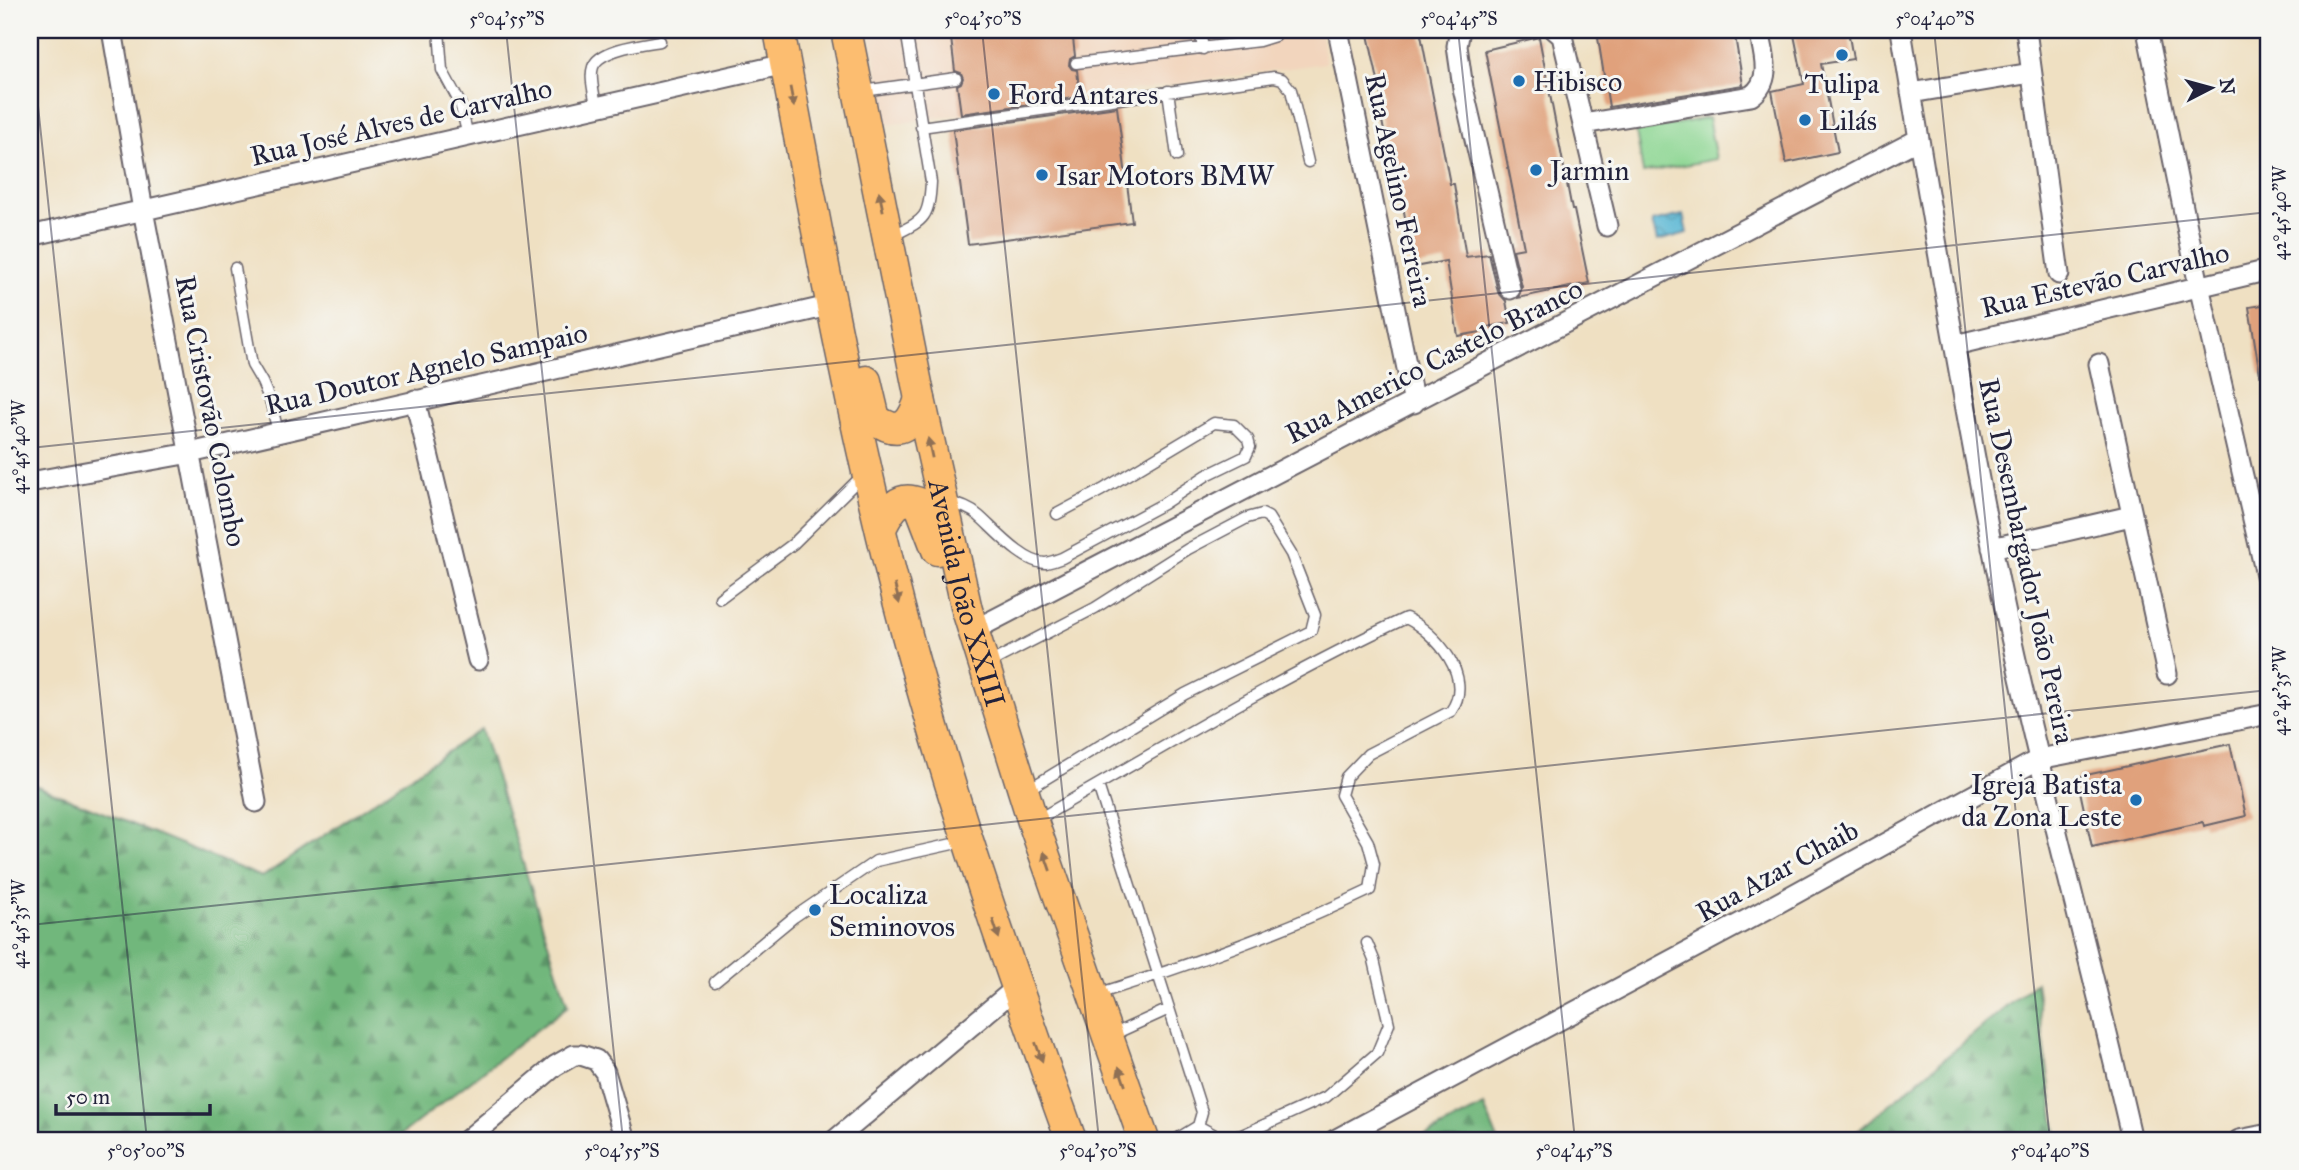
<svg xmlns="http://www.w3.org/2000/svg" width="2299" height="1170" font-family="'IM FELL Great Primer',serif">
	<style>
		.built { fill: #f2d5bd }
		.forest { fill: url(#forest-firs); stroke: #4a6c5c; stroke-width: 2 }
		.pitch { fill: #8cd692; stroke: #577c66; stroke-width: 2 }
		.water { fill: url(#water-waves); stroke: #3b6c87; stroke-width: 2 }
		.building { fill: #e0a17b }
		.lines { fill: none; stroke-linecap: round; stroke-linejoin: round }
		.service-casing { stroke: #6a646a; stroke-width: 13 }
		.minor-casing { stroke: #6a646a; stroke-width: 23 }
		.primary-casing { stroke: #6a646a; stroke-width: 33 }
		.service { stroke: #fff; stroke-width: 10 }
		.minor { stroke: #fff; stroke-width: 19 }
		.primary { stroke: #fcbd6f; stroke-width: 30 }
		.oneway { fill: #8f7055 }
		.ticks { fill: none; stroke: #22223b; stroke-width: 2; stroke-opacity: 0.45 }
		.poi-dot { fill: #1f6fb2; stroke: #f6f6f2; stroke-width: 2.5 }
		.labels { text-anchor: middle; dominant-baseline: central; stroke-width: 6; stroke-linejoin: round; paint-order: stroke }
		.poi-label { font-size: 28px; fill: #22223b; stroke: #f6f6f2; text-anchor: start }
		.street-label { font-size: 28px; fill: #22223b; stroke: #f6f6f2 }
		.neatline { fill: none; stroke: #22223b; stroke-width: 2.5 }
		.ticks-label { font-size: 18px; text-anchor: middle; fill: #22223b }
	</style>
	<defs>
		<pattern id="forest-firs" width="22" height="20" patternUnits="userSpaceOnUse" patternTransform="scale(1.75)"><rect width="22" height="20" fill="#71b77c"/><path d="M5 1l3.5 6h-7zM16 11l3.5 6h-7z" fill="#5c9467"/></pattern>
		<pattern id="water-waves" width="16" height="10" patternUnits="userSpaceOnUse" patternTransform="scale(1.75)"><rect width="16" height="10" fill="#54b5d3"/><path d="M0 5q4-4 8 0t8 0" fill="none" stroke="#4593ac"/></pattern>
	</defs>
	<rect width="100%" height="100%" fill="#f6f6f2"/>
	<filter id="ink" filterUnits="userSpaceOnUse"><feTurbulence type="fractalNoise" baseFrequency=".0143" numOctaves="2"/><feDisplacementMap in="SourceGraphic" scale="14" xChannelSelector="R" yChannelSelector="G"/><feConvolveMatrix kernelMatrix="1 2 1 2 8 2 1 2 1" color-interpolation-filters="sRGB"/></filter>
	<filter id="wash" filterUnits="userSpaceOnUse"><feTurbulence type="fractalNoise" baseFrequency=".00686" numOctaves="4" result="noise"/><feDisplacementMap in="SourceGraphic" scale="28" xChannelSelector="R" yChannelSelector="G"/><feGaussianBlur stdDeviation="1.57" result="paint"/><feColorMatrix in="noise" values="0 0 0 0 0 0 0 0 0 0 0 0 0 0 0 0 0 1.4 0 .05"/><feComposite in="paint" operator="in"/></filter>
	<g filter="url(#wash)">
		<rect width="100%" height="100%" fill="#efe0c2"/>
		<path class="built" d="M870 30H1320L1326 63 887 125Z"/>
		<path class="forest" d="M481 729 568 1006 394 1140H30V783L262 877Z
			M2036 982 2057 1140H1847Z
			M1484 1106 1498 1140H1417Z"/>
		<path class="pitch" d="M1708 118 1716 159 1643 173 1636 131Z"/>
		<path class="water" d="M1683 215 1687 233 1657 241 1652 222Z"/>
		<g id="blocks">
			<path class="building" d="M950 30H1072L1075 56 1070 59 1069 65 1072 69 1077 70 1080 97 961 114 957 85 961 83 963 78 961 73 955 71Z
				M1367 30H1420L1450 184H1454L1466 257 1489 254 1498 292 1506 301 1510 323 1481 328V332L1458 336 1446 261 1414 267 1397 173H1392L1378 100 1382 99Z
				M1629 30H1734L1743 85 1609 107 1598 38 1630 33Z
				M1793 30H1848L1853 59 1821 64 1838 152 1786 163 1772 91 1804 84Z
				M1539 37 1572 210H1574L1589 283 1518 298 1522 287 1513 250 1524 248 1485 50Z
				M1117 107 1132 222 968 244 953 130Z
				M2269 304V374L2260 375 2249 307Z
				M2230 744 2246 816 2204 826 2203 822 2092 847 2077 777Z"/>
		</g>
	</g>
	<g filter="url(#ink)">
		<use href="#blocks" fill-opacity="0" stroke="#6a646a" stroke-width="2"/>
		<g class="lines">
			<defs>
				<path id="service" d="M439 30 442 70 460 103 468 136
					M1200 30 1203 49
					M1076 63 1259 41 1275 36 1276 30
					M863 91 956 78
					M1168 91 1177 156
					M596 107C595 95 589 78 593 67 599 49 643 44 660 41
					M921 127 1274 77 1282 79 1291 90 1308 162
					M890 237C923 220 929 221 931 182L906 30
					M235 268 252 365 262 382 271 403 278 432
					M949 502C959 505 970 508 979 516 994 529 1024 564 1046 563 1051 562 1057 560 1062 558L1163 504 1207 475 1246 456 1250 447 1248 439 1234 425 1214 423 1102 490 1057 514
					M720 598 793 544 862 476
					M987 664 1095 608 1188 549 1247 518 1262 514 1268 517 1291 554 1315 615 1311 631 1185 694 1027 790
					M1098 785 1202 1112 1198 1126 1175 1140
					M1035 821C1157 751 1278 678 1406 618 1436 633 1475 677 1451 711L1368 754 1346 777 1341 795 1368 842 1374 864 1370 890C1283 932 1190 965 1097 994
					M715 982 794 917 876 861 966 841
					M1112 1035 1169 1009
					M1198 1126 1222 1139 1242 1135 1326 1097 1377 1053 1389 1024 1374 960 1367 943"/>
				<path id="minor" d="M112 30 143 210 256 802
					M1338 30 1414 403
					M1460 30 1457 46 1463 88 1510 289
					M1555 30 1562 36 1607 226
					M1901 30C1929 202 1958 375 1992 546 2031 746 2087 942 2132 1140
					M2026 30 2059 274
					M2147 30 2199 286 2269 588
					M1911 93 2031 73
					M1583 124 1751 96C1774 80 1763 53 1759 30
					M30 236 785 64
					M1955 345 2269 270
					M2099 364 2167 674
					M415 400 478 660
					M30 482 190 453 833 305
					M1992 548 2131 516
					M974 630 1919 139
					M467 1140 555 1066 574 1055H581L596 1060 605 1072 625 1140
					M835 1140 1016 988
					M1335 1140 1769 908 2039 759 2269 714
					M2239 1140 2269 1134"/>
				<g id="primary">
					<path d="M779 30C817 232 854 436 907 635 953 806 1011 973 1071 1140"/>
					<path id="s1" d="M846 30 920 399 967 610 1033 822 1144 1140"/>
					<path d="M866 381 875 419C900 437 911 426 920 399"/>
					<path d="M881 528C890 511 897 494 919 503L937 550"/>
				</g>
			</defs>
			<use href="#service" class="service-casing"/>
			<use href="#minor" class="minor-casing"/>
			<use href="#primary" class="primary-casing"/>
			<use href="#service" class="service"/>
			<use href="#minor" class="minor"/>
			<use href="#primary" class="primary"/>
		</g>
		<defs><path id="oneway-solid" d="M-6-.8H1V-3.2L6.5 0L1 3.2V.8H-6Z" transform="scale(1.75)"/></defs>
		<g class="oneway">
			<use href="#oneway-solid" transform="translate(792 97) rotate(79)"/>
			<use href="#oneway-solid" transform="translate(881 201) rotate(-102)"/>
			<use href="#oneway-solid" transform="translate(930 448) rotate(-102)"/>
			<use href="#oneway-solid" transform="translate(897 594) rotate(76)"/>
			<use href="#oneway-solid" transform="translate(1047 861) rotate(-109)"/>
			<use href="#oneway-solid" transform="translate(996 929) rotate(72)"/>
			<use href="#oneway-solid" transform="translate(1039 1052) rotate(70)"/>
			<use href="#oneway-solid" transform="translate(1122 1076) rotate(-109)"/>
		</g>
	</g>
	<path class="ticks" d="M30 30 147 1140M506 30 623 1140M982 30 1099 1140M1458 30 1575 1140M1934 30 2050 1140M30 448 2269 212M30 925 2269 690"/>
	<g class="poi-dot">
		<circle cx="1842" cy="55" r="7"/>
		<circle cx="1519" cy="81" r="7"/>
		<circle cx="994" cy="94" r="7"/>
		<circle cx="1805" cy="120" r="7"/>
		<circle cx="1536" cy="170" r="7"/>
		<circle cx="1042" cy="175" r="7"/>
		<circle cx="2136" cy="800" r="7"/>
		<circle cx="815" cy="910" r="7"/>
	</g>
	<g class="labels">
		<g class="poi-label">
			<text x="1533" y="81">Hibisco</text>
			<text x="1842" y="83" text-anchor="middle">Tulipa</text>
			<text x="1008" y="94">Ford Antares</text>
			<text x="1819" y="120">Lilás</text>
			<text x="1550" y="170">Jarmin</text>
			<text x="1056" y="175">Isar Motors BMW</text>
			<text x="2122" y="784" text-anchor="end">Igreja Batista<tspan x="2122" dy="32">da Zona Leste</tspan></text>
			<text x="829" y="894">Localiza<tspan x="829" dy="32">Seminovos</tspan></text>
		</g>
		<g class="street-label">
			<text transform="translate(401 122) rotate(-13)">Rua José Alves de Carvalho</text>
			<text transform="translate(1399 190) rotate(78)">Rua Agelino Ferreira</text>
			<text transform="translate(2105 280) rotate(-13)">Rua Estevão Carvalho</text>
			<text transform="translate(1434 361) rotate(-27)">Rua Americo Castelo Branco</text>
			<text transform="translate(426 369) rotate(-13)">Rua Doutor Agnelo Sampaio</text>
			<text transform="translate(211 411) rotate(79)">Rua Cristovão Colombo</text>
			<text transform="translate(2027 561) rotate(78)">Rua Desembargador João Pereira</text>
			<text stroke="none"><textPath href="#s1" startOffset="576">Avenida João XXIII</textPath></text>
			<text transform="translate(1777 871) rotate(-29)">Rua Azar Chaib</text>
		</g>
	</g>
	<rect width="2299" height="1170" fill="none" stroke="#f6f6f2" stroke-width="77"/>
	<g transform="translate(2211 88) rotate(84)" stroke="#f6f6f2" stroke-width="5" paint-order="stroke">
	<path d="M0-5L12 26L0 18L-12 26Z" fill="#22223b"/>
	<text y="-10" font-size="19" font-weight="bold" text-anchor="middle" fill="#22223b">N</text>
	</g>
	<path d="M56 1104v10h154v-10" fill="none" stroke="#22223b" stroke-width="3.5"/>
	<text x="66" y="1104" font-size="21" fill="#22223b" stroke="#f6f6f2" stroke-width="5" paint-order="stroke">50 m</text>
	<rect x="38" y="38" width="2222" height="1094" class="neatline"/>
	<g class="ticks-label">
		<text x="507" y="25">5°04'55"S</text>
		<text x="983" y="25">5°04'50"S</text>
		<text x="1459" y="25">5°04'45"S</text>
		<text x="1935" y="25">5°04'40"S</text>
		<text transform="translate(2280 213) rotate(-90)" y="6">42°45'40"W</text>
		<text transform="translate(19 447) rotate(-90)" y="6">42°45'40"W</text>
		<text transform="translate(2280 691) rotate(-90)" y="6">42°45'35"W</text>
		<text transform="translate(19 924) rotate(-90)" y="6">42°45'35"W</text>
		<text x="146" y="1157">5°05'00"S</text>
		<text x="622" y="1157">5°04'55"S</text>
		<text x="1098" y="1157">5°04'50"S</text>
		<text x="1574" y="1157">5°04'45"S</text>
		<text x="2050" y="1157">5°04'40"S</text>
	</g>
</svg>
